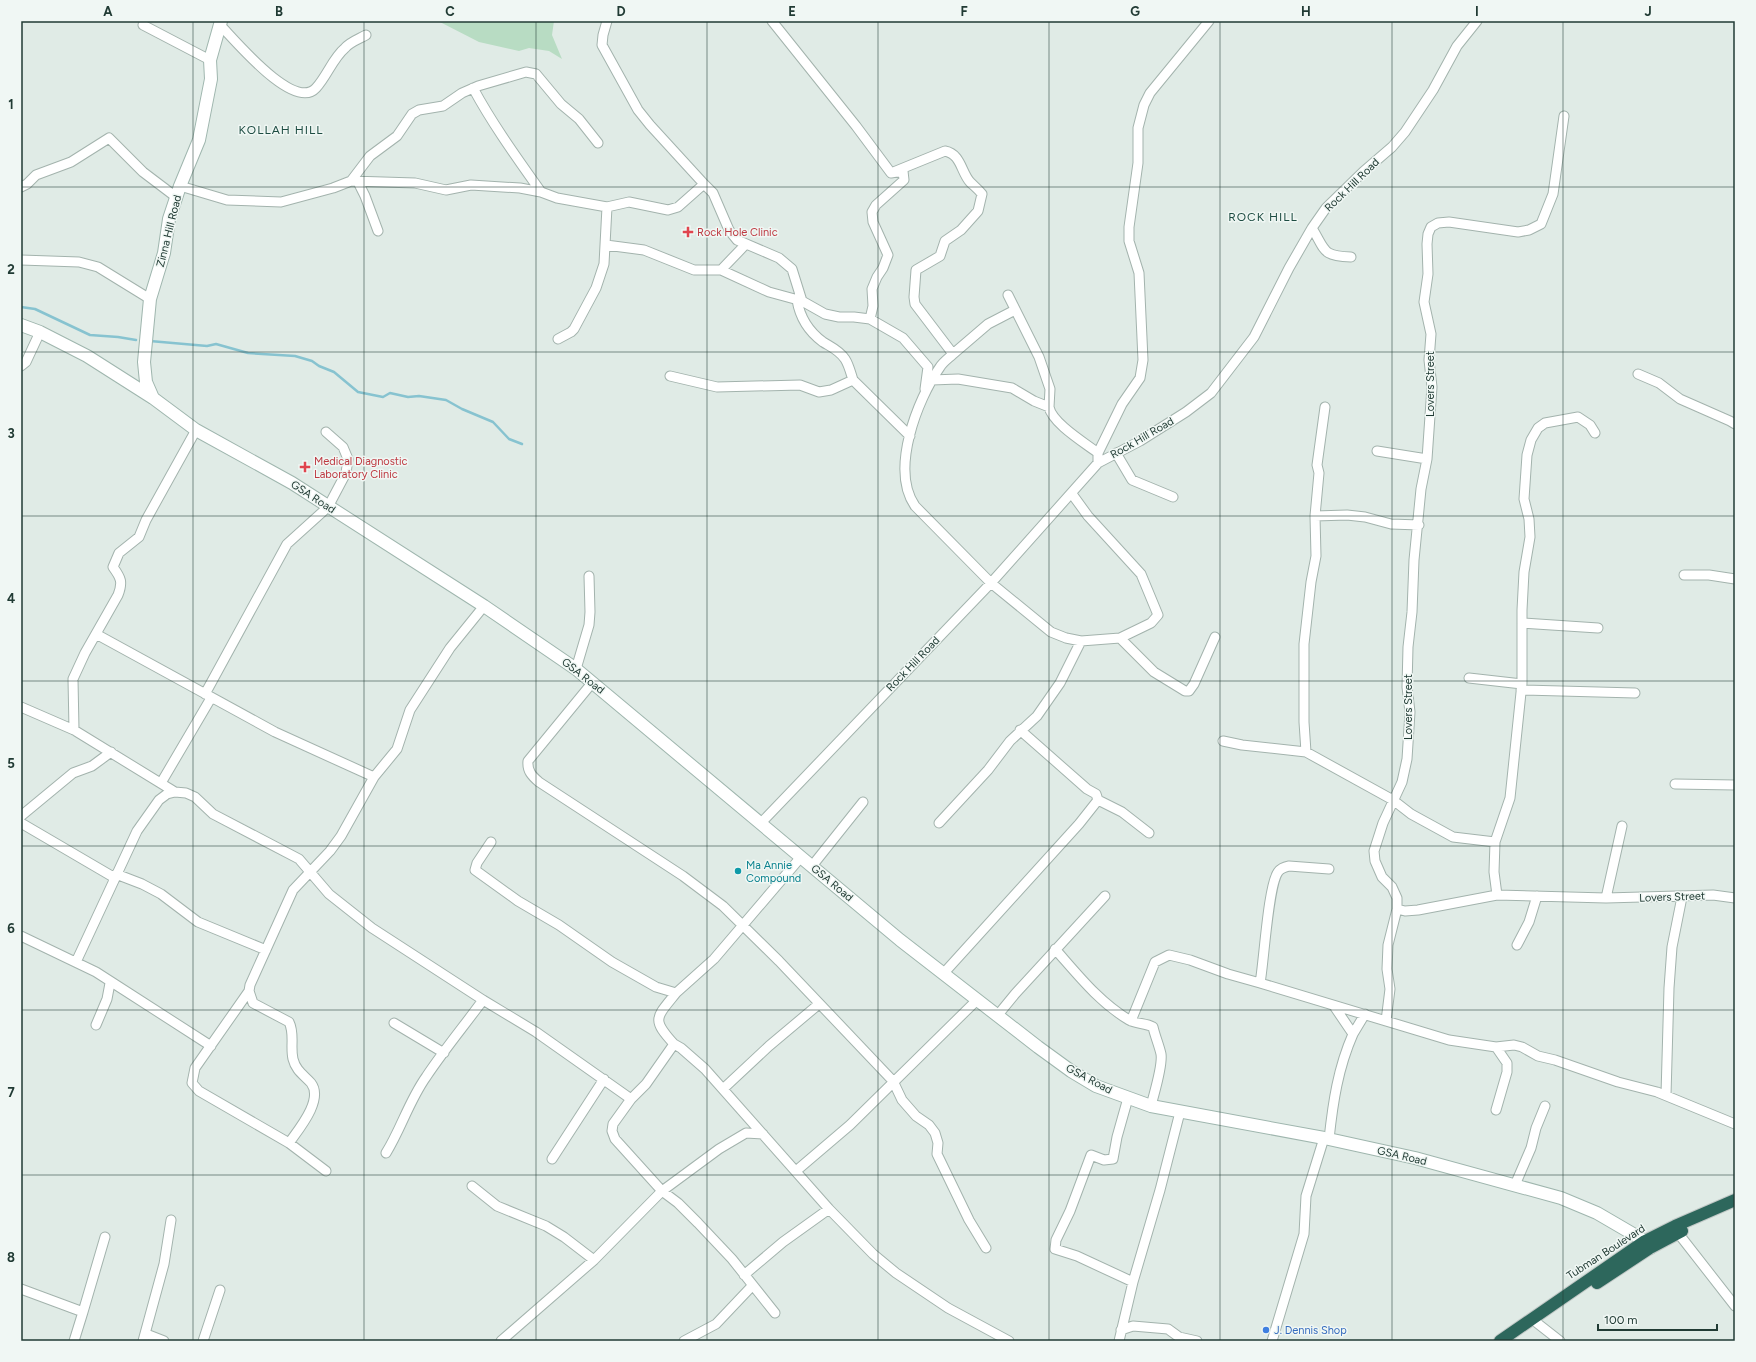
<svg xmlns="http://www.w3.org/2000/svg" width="1756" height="1362" font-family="Figtree,sans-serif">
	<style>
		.green { fill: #b8dcc3 }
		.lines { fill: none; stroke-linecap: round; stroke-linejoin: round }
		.stream { stroke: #87c3d0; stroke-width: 2.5 }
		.street-casing { stroke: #a3b3ad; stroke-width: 11 }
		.secondary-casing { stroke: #9fb6ae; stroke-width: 14 }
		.highway-casing { stroke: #c1c8c6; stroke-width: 14 }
		.street { stroke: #fff; stroke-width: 9 }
		.secondary { stroke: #fff; stroke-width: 12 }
		.highway { stroke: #2d675c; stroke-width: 12 }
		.grid { fill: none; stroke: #213b34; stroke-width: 1; stroke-opacity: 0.55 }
		.health-dot { fill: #e0444e; stroke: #f0f7f4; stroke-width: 1.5 }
		.culture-dot { fill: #0f9aa8; stroke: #f0f7f4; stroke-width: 1.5 }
		.shop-dot { fill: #3f7fe0; stroke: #f0f7f4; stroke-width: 1.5 }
		.labels { text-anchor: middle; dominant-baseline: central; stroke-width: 3; stroke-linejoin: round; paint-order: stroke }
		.street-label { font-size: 11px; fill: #213b34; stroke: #f0f7f4 }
		.health-label { font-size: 11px; fill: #be3a42; stroke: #f0f7f4; text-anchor: start }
		.culture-label { font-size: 11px; fill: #0d838f; stroke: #f0f7f4; text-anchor: start }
		.shop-label { font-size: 11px; fill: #366cbe; stroke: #f0f7f4; text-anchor: start }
		.neighbourhood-label { font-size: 12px; letter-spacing: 1px; fill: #1d4c42; stroke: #f0f7f4 }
		.neatline { fill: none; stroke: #213b34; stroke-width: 1.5 }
		.grid-label { font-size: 13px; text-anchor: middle; font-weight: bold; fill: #213b34 }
	</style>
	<rect width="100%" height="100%" fill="#e0ebe6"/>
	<path class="green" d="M438 21H554L552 35 562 59 549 51 529 48 519 51 479 42Z"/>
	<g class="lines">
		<path class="stream" d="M21 307 35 309 90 335 118 337 136 340
			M150 341 207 346 216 344 248 353 295 356 312 361 319 366 334 372 358 392 383 397 390 393 408 397 419 396 446 400 462 409 493 422 509 439 522 444"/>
		<defs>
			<path id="street" d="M607 21 603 35 602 45 638 110 650 125 704 184
				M772 21 856 126 891 173 903 171 904 180 876 205 872 212 873 222 888 255 883 268 877 277 872 289 873 306 870 319
				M143 25 210 60
				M220 25C234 39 294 112 316 88 327 76 333 58 345 48 350 42 359 39 366 35
				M473 88C493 125 517 158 541 192
				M891 173 945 151C961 154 961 172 970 182 974 186 978 189 982 194L978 211 961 230 945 241 940 256 916 270 914 297 915 304 953 354C949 358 943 362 940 367 917 400 890 470 915 506L991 583 1051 632 1066 638 1081 641 1120 638 1154 672 1185 691H1189L1194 684 1215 637
				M351 181 370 156 397 136 412 114 419 110 443 106 462 93 478 86 526 72 536 74 561 104 579 119 598 143
				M358 182 365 196 378 231
				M180 186 227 200 281 202 333 188 351 181 415 183 446 190 471 185 520 188 541 192 557 198 607 207 629 202 668 210 678 207 704 184 713 193 729 230 737 240 779 258 792 269 802 301 825 314 839 317H854L870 319 903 338 928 367 925 389
				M21 187 27 184 36 175 71 162 109 138 143 172 176 197
				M1312 228C1326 251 1322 256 1351 257
				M606 245 644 250 694 270H721L745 245
				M21 260 79 262 98 267 150 299
				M721 270 769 292 802 301
				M1008 295 1039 357 1050 389 1049 407
				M797 300C800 318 808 331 823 342 831 347 839 350 845 359 849 365 851 374 853 380
				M558 339 571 332 574 329 596 288 604 264 607 207
				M953 354 988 324 1015 310
				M21 366 26 362 40 332
				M1638 374 1659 383 1680 399 1730 421 1735 424
				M670 376 717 387 800 385 819 392 831 390 853 380 910 436
				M932 380 958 379 1012 388 1034 401 1049 407C1052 423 1085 443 1098 453
				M1377 451 1427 459
				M1116 453 1132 480 1173 497
				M1098 463V453L1122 404 1140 378 1143 360 1139 273 1129 241V227L1138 163V128L1144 105 1150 93 1209 21
				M1072 494 1088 516 1141 574 1158 615 1151 623 1120 638
				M1315 516 1347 515 1365 517 1391 524 1419 525
				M1684 575H1709L1735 579
				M1522 623 1598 628
				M96 634 275 732 374 777 341 836 330 851 293 890 250 985 249 991 253 1003 289 1022C295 1034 290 1046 293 1059 296 1071 304 1075 311 1083 324 1100 298 1130 289 1143
				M576 669 589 625 590 612 589 576
				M1469 678 1522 684
				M592 683 528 761C527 771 532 776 539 782L683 876 723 906 779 961 893 1081 902 1100 916 1116 929 1125 935 1133 938 1143 937 1154 969 1220 986 1248
				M1521 690 1635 693
				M205 694 287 544 328 507 346 473 348 459 343 447 326 432
				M21 707 74 730 175 792
				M74 730 73 679 85 653 118 595C123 582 121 578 113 567L119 553 139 537 146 520 196 430
				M1223 741 1242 745 1306 752 1393 800 1411 814 1453 837 1495 842
				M1306 752 1304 722V644L1311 582 1316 556 1315 516 1319 473 1317 465 1325 407
				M374 777 397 749 410 710 450 648 484 606
				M161 783 211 698
				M1675 784 1735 785
				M1098 800 1122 812 1149 833
				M21 816 73 773 92 766 111 752
				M21 823 115 878
				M761 823 991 583 1098 463 1140 441 1186 412 1211 393 1254 337 1289 268 1312 228 1326 208 1363 172 1392 147 1405 132 1433 90 1457 46 1477 21
				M939 823 988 770 1010 741 1037 716 1060 683 1081 641
				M491 842 477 863 475 870 518 901 559 925 612 962 656 987 676 993 714 959 801 857
				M812 866 863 802
				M1329 869 1289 866C1284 867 1281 868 1278 872 1268 886 1264 962 1260 983L1449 1040 1496 1047 1514 1045 1522 1047 1538 1056 1555 1060 1618 1082 1657 1092 1735 1124
				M116 874 142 884 161 894 198 922 266 950
				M1497 895 1494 872 1495 842 1510 798 1522 683V610L1524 572 1530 537 1529 519 1524 499 1527 455 1531 440 1538 428 1545 423 1578 417 1590 425 1595 433
				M1606 898 1622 826
				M1397 909 1405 911 1418 910 1497 895 1606 898 1713 895 1735 898
				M21 936 96 972 211 1046
				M1517 945 1529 922 1537 896
				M1055 949C1078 975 1099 1002 1129 1020 1136 1024 1146 1023 1153 1027 1155 1036 1159 1045 1161 1054 1163 1066 1154 1093 1151 1106
				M76 962 137 831 159 800 167 794 175 792 186 793 195 797 213 814 299 859 329 894 372 928 483 1000 536 1032 631 1099
				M943 974 1079 824 1098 800 1096 794 1087 789 1020 730
				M249 991 195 1068 192 1083 199 1091 289 1143 326 1171
				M997 1016 1015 994 1105 896
				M1131 1021 1155 962 1169 955 1190 960 1228 974 1260 983
				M1386 1021 1390 989 1387 969 1388 945 1397 909V898L1392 887 1382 877 1375 861 1374 851 1383 823 1402 782 1407 759 1410 712 1407 687 1408 647 1412 612 1414 560 1421 489 1427 459 1432 387 1429 360 1431 334 1424 302 1428 274 1427 244 1428 234 1431 227 1438 223 1449 222 1518 232 1529 230 1541 224 1553 194 1564 116
				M394 1023 444 1053
				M96 1025 107 999 110 983
				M1353 1034 1365 1014
				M674 1044C651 1019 656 1018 676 993
				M723 1089 769 1046 819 1004
				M1666 1095 1669 988 1672 947 1682 897
				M1128 1098 1117 1137 1113 1159 1104 1160 1091 1155 1070 1211 1056 1240 1055 1249 1077 1256 1133 1282
				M1496 1110 1507 1072V1063L1496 1047
				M1329 1139C1333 1102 1338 1068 1353 1034L1334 1006
				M386 1153C401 1129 409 1101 426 1077 444 1050 464 1026 483 1000
				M552 1159 604 1079
				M796 1171 850 1125 977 1000
				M1515 1185 1531 1148 1536 1128 1545 1106
				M472 1186 497 1206 546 1226 564 1237 594 1260
				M1678 1233 1735 1306
				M744 1275 783 1242 829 1209
				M21 1289 83 1312 74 1341
				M83 1312 105 1237
				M775 1313 732 1259 698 1223 678 1203 662 1191 615 1139 612 1131 613 1124 631 1099 646 1084 674 1044 681 1048 705 1069 829 1209 873 1254 896 1273 948 1308 1009 1341
				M1537 1323 1560 1341
				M1121 1330 1133 1326 1168 1329 1179 1337 1197 1341
				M146 1334 164 1341
				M143 1341 164 1264 171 1220
				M203 1341 220 1290
				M501 1341 594 1260 662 1191 719 1149 746 1133 763 1134
				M684 1341 716 1324 752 1286
				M1119 1341 1133 1282 1160 1190 1180 1112
				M1272 1341 1304 1234 1306 1196 1324 1138"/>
			<path id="secondary" d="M21 325 40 332 87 356 153 398 196 430 292 483 484 606 576 669 900 940 1038 1047 1071 1071 1096 1086 1151 1106 1324 1138 1415 1158 1561 1198 1597 1213 1645 1241 1650 1248
				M153 398 146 382 144 362 150 299 164 253 169 219 180 186 199 140 211 79 210 60 221 21"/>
			<path id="highway" d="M1597 1283 1650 1248 1682 1231
				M1500 1341 1645 1241 1675 1226 1735 1200"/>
		</defs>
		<use href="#street" class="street-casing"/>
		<use href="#secondary" class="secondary-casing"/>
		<use href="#highway" class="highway-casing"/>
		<use href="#street" class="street"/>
		<use href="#secondary" class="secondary"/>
		<use href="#highway" class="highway"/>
	</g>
	<path class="grid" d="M193 21V1341M364 21V1341M536 21V1341M707 21V1341M878 21V1341M1049 21V1341M1220 21V1341M1392 21V1341M1563 21V1341M21 187H1735M21 352H1735M21 516H1735M21 681H1735M21 846H1735M21 1010H1735M21 1175H1735"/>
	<g class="health-dot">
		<path d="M686 226h4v4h4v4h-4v4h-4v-4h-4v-4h4z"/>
		<path d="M303 461h4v4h4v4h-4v4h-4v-4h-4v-4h4z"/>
	</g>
	<circle class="culture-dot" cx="738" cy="871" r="4"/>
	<circle class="shop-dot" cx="1266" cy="1330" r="4"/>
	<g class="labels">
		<g class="street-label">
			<text transform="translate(1352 185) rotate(-44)">Rock Hill Road</text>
			<text transform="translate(169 231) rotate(-76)">Zinna Hill Road</text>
			<text transform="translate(1430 384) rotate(-90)">Lovers Street</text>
			<text transform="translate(1142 438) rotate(-30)">Rock Hill Road</text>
			<text transform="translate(313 497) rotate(33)">GSA Road</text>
			<text transform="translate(913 664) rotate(-46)">Rock Hill Road</text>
			<text transform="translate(583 676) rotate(38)">GSA Road</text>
			<text transform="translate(1408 707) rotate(-90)">Lovers Street</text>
			<text transform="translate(832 883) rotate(40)">GSA Road</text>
			<text transform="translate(1672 897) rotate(-2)">Lovers Street</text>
			<text transform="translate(1089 1079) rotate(28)">GSA Road</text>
			<text transform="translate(1402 1156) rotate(13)">GSA Road</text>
			<text transform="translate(1606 1252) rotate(-33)">Tubman Boulevard</text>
		</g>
		<g class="health-label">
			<text x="697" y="232">Rock Hole Clinic</text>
			<text x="314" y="461">Medical Diagnostic<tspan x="314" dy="13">Laboratory Clinic</tspan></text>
		</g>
		<g class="culture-label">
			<text x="746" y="865">Ma Annie<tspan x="746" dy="13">Compound</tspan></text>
		</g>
		<g class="shop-label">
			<text x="1274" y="1330">J. Dennis Shop</text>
		</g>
		<g class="neighbourhood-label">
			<text x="281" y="130">KOLLAH HILL</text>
			<text x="1263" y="217">ROCK HILL</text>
		</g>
	</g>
	<rect width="1756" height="1362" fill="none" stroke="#f0f7f4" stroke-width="44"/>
	<path d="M1598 1324v6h119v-6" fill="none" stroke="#213b34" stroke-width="2"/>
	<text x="1604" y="1324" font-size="12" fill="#213b34" stroke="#f0f7f4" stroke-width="3" paint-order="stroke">100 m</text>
	<rect x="22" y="22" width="1712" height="1318" class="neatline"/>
	<g class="grid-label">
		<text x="108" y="16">A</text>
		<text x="279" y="16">B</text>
		<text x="450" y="16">C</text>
		<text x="621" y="16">D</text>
		<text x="792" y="16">E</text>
		<text x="964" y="16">F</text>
		<text x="1135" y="16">G</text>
		<text x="1306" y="16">H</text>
		<text x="1477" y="16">I</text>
		<text x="1648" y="16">J</text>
		<text x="11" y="109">1</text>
		<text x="11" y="274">2</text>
		<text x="11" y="438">3</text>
		<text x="11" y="603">4</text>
		<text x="11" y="768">5</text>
		<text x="11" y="933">6</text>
		<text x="11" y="1097">7</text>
		<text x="11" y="1262">8</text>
	</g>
</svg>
